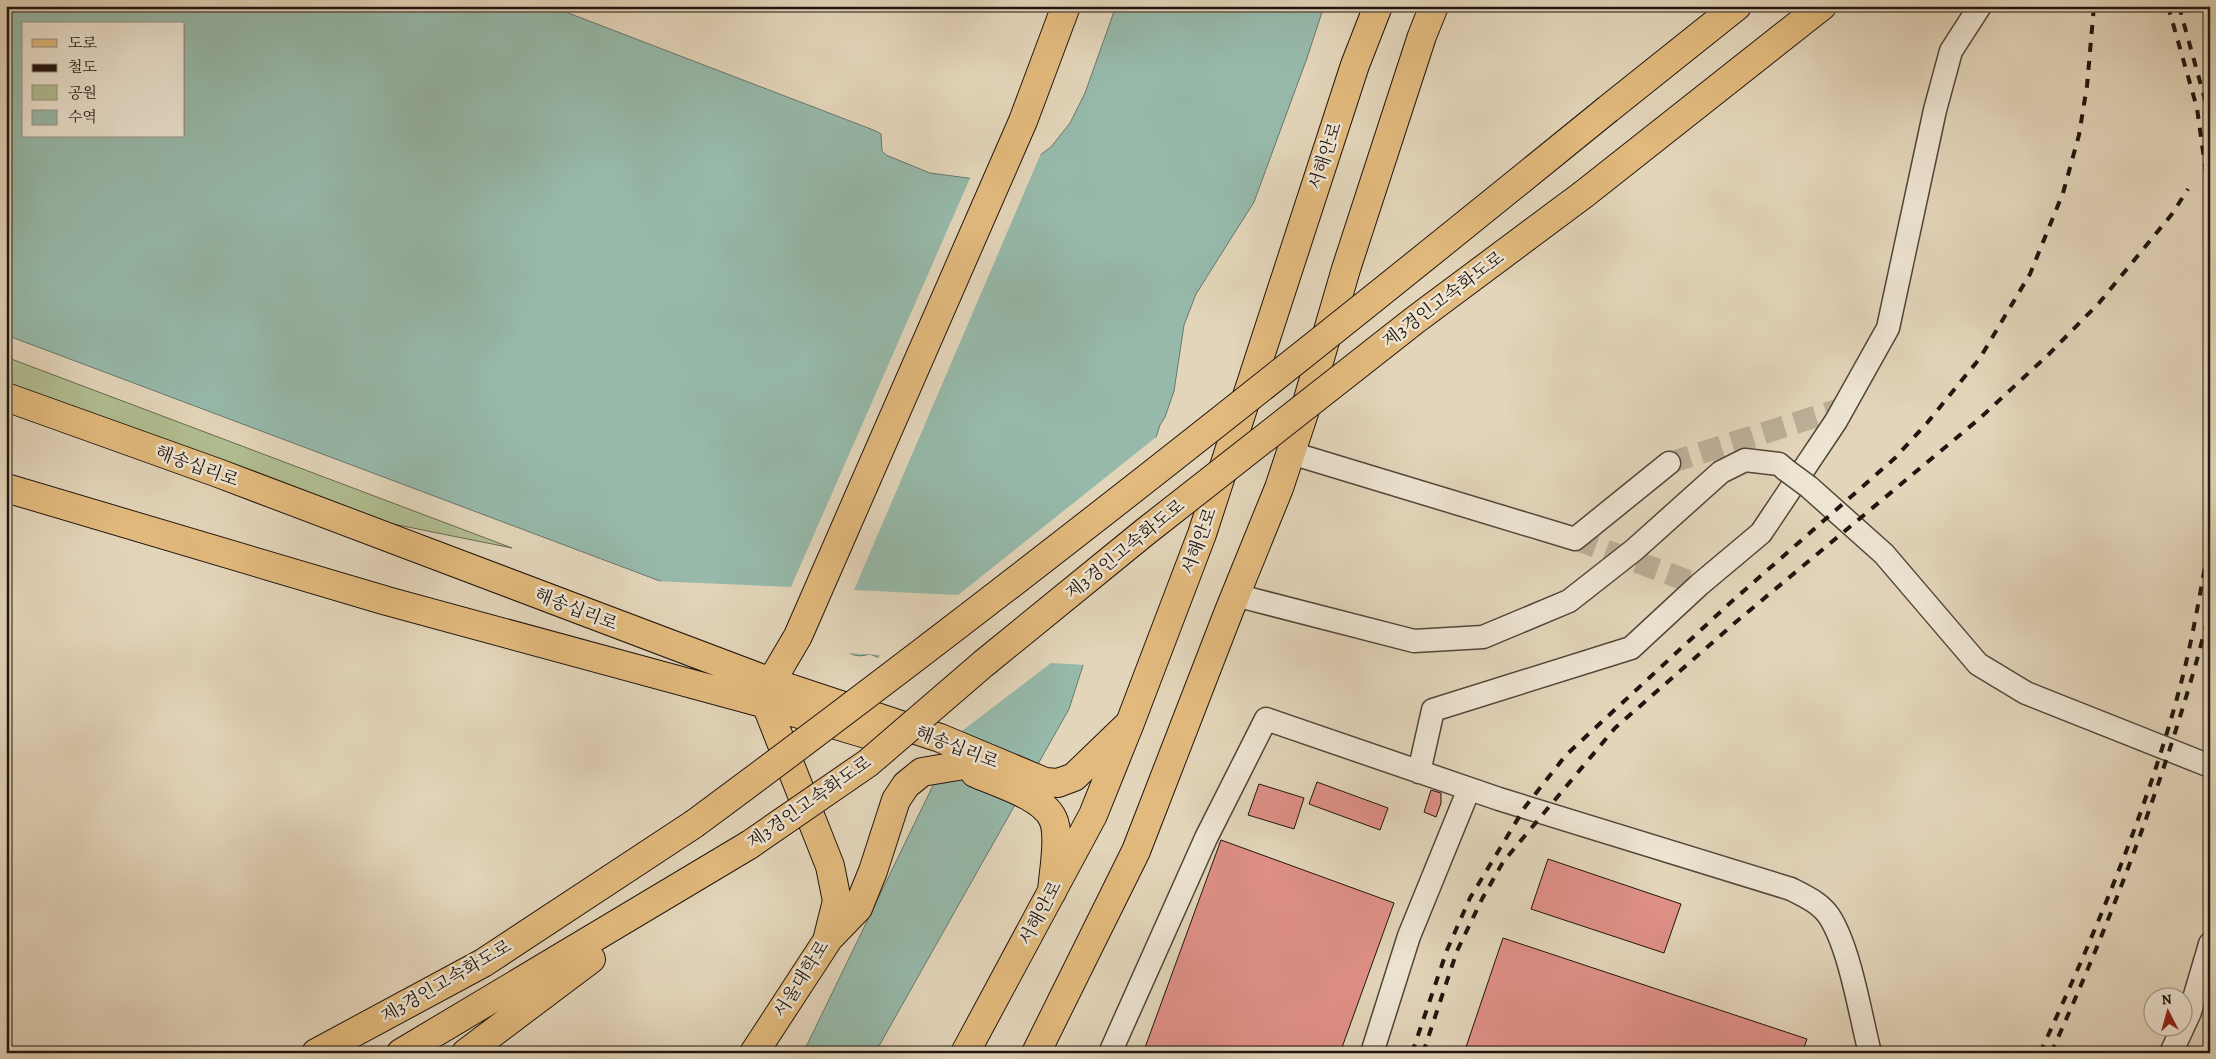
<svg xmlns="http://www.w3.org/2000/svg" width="2216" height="1059" font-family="Alegreya,'Noto Serif KR',serif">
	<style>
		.green { fill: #b1be91; stroke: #686a50 }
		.water { fill: #96b9aa; stroke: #67776c; fill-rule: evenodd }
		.pier { fill: #e3d5ba }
		.building { fill: #df9087; stroke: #20150f }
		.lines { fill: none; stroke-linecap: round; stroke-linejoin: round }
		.minor-tunnel { stroke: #bcaf98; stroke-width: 22; stroke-dasharray: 22 11; stroke-linecap: butt }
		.minor-casing { stroke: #51453a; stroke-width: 25 }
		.major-casing { stroke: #20150f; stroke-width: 30 }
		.highway-casing { stroke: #20150f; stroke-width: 30 }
		.minor { stroke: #ede4d2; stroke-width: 22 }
		.major { stroke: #e2ba7d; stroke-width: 28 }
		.highway { stroke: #e2ba7d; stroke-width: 28 }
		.rail { stroke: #20150f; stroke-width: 4; stroke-dasharray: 9 9; stroke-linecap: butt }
		.minor-bridge-casing { stroke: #51453a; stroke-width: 25; stroke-linecap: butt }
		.highway-bridge-casing { stroke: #20150f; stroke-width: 30; stroke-linecap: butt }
		.minor-bridge { stroke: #ede4d2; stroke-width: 22 }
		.highway-bridge { stroke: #e2ba7d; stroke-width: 28 }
		.labels { text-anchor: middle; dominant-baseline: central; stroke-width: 5; stroke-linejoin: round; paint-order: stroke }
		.street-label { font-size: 18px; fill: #20150f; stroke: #ede4d2 }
	</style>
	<rect width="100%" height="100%" fill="#e3d5ba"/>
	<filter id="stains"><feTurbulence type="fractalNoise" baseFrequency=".004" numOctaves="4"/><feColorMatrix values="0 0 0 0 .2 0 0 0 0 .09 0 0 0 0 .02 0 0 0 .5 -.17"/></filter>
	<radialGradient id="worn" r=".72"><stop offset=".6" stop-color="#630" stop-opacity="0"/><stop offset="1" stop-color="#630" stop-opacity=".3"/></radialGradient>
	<path class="green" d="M6 357 512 548 378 521 6 384Z"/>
	<path class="water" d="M6 6H550L876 131 881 134 882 151 886 155 930 173 975 179 1028 164 1051 147 1070 123 1085 93 1116 6H1324L1307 58 1254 202 1196 294 1184 325 1174 391 1165 417 1160 425 1069 709 875 1053H803L975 699 870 654C837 665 832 623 834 600L819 586 729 607 6 335ZM24 24H184V136H24Z"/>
	<path class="pier" d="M1042 151 854 590 958 595 1160 434 1086 665 1051 663 954 737 972 701 876 660 881 655 844 653 833 643 823 626 824 620 833 606 832 601 827 596 808 588 784 617 773 624 763 623 653 581 791 587 971 176 1006 171 1027 162Z"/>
	<path class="building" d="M1317 782 1388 808 1380 830 1309 804Z
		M1259 784 1304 798 1294 829 1248 815Z
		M1431 790 1441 793V803L1436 817 1424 812Z
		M1221 840 1394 903 1340 1053H1143Z
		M1548 859 1681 904 1664 953 1531 909Z
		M1503 938 1807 1039 1802 1053H1464Z"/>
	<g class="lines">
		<path class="minor-tunnel" d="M1669 463 1843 408
			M1575 539 1699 585"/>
		<defs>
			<path id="minor" d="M1291 453 1575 539 1669 463
				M1809 487 1884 554 1978 664 2026 693 2210 766
				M1235 595 1414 641 1483 637 1569 601 1634 550 1721 472 1745 460 1779 464 1786 470
				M1419 772 1433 710 1631 648 1699 585 1761 533 1836 421 1888 328 1935 110 1951 51 1980 6
				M1110 1053 1206 838 1266 719 1499 799 1791 889C1805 896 1820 903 1829 916 1850 948 1860 1014 1870 1053
				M1372 1053 1409 936 1469 789
				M2171 1053 2190 1012 2210 944"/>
			<path id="major" d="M6 397 218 473 771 682 940 738 1045 782 1058 783 1074 777 1130 723
				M6 488 387 601 766 704 886 740
				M767 700 771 682 798 636 1023 121 1066 6
				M975 773C997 783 1043 796 1053 819 1061 836 1053 873 1052 892
				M829 938 858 908 873 871 896 800 906 785 922 772 958 766
				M754 1053 827 941 837 901 830 866 766 704
				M965 1053 1093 815 1130 723 1202 534 1355 65 1378 6
				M1036 1053 1136 851 1229 611 1279 488 1304 413 1346 269 1422 36 1434 6"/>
			<path id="highway" d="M1608 109 1737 6
				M1584 194 1822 6
				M316 1053 483 963 694 824
				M401 1053 749 845
				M466 1053 591 959"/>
		</defs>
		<use href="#minor" class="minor-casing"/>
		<use href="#major" class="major-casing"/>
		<use href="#highway" class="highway-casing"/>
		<use href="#minor" class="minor"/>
		<use href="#major" class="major"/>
		<use href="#highway" class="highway"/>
		<path class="rail" d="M2168 6 2197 108 2210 202
			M2179 6 2207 107 2210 124
			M1412 1053 1447 950 1470 898 1525 807 1566 755 1730 603 1895 458 1927 423 1980 358 2030 274 2063 193 2079 135 2087 86 2094 6
			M1423 1053 1457 951 1482 899 1503 862 1615 728 1737 621 1979 419 2048 355 2099 303 2172 214 2188 189
			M2040 1053C2094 936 2147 811 2180 687 2193 638 2201 588 2210 538
			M2051 1053C2097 952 2138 848 2172 742 2186 698 2200 653 2210 608"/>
		<defs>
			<path id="minor-bridge" d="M1786 470 1809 487"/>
			<path id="highway-bridge" d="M694 824C1005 594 1308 353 1608 109
				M749 845 868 763 983 664 1145 532 1415 320 1584 194"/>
		</defs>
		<use href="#minor-bridge" class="minor-bridge-casing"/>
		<use href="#highway-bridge" class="highway-bridge-casing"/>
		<use href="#minor-bridge" class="minor-bridge"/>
		<use href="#highway-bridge" class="highway-bridge"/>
	</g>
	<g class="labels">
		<g class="street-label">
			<text transform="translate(1325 156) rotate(-72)">서해안로</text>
			<text transform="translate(1443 299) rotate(-37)">제3경인고속화도로</text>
			<text transform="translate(197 466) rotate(20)">해송십리로</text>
			<text transform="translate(1199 541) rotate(-70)">서해안로</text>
			<text transform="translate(1125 549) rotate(-39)">제3경인고속화도로</text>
			<text transform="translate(576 609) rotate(21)">해송십리로</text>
			<text transform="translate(957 747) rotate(21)">해송십리로</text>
			<text transform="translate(809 802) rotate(-35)">제3경인고속화도로</text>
			<text transform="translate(1040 913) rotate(-62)">서해안로</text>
			<text transform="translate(801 979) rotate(-58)">서울대학로</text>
			<text transform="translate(446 981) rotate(-30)">제3경인고속화도로</text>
		</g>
	</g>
	<rect width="2216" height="1059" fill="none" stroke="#e3d5ba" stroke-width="25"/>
	<rect x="8" y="8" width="2201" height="1044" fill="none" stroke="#20150f" stroke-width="2.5"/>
	<rect x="12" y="12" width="2191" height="1034" fill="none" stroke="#20150f"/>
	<rect x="22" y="22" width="162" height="115" fill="#ede4d2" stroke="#9b9184"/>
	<rect x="32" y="39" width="25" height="8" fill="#e2ba7d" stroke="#9b9184"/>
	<text x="68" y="48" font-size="15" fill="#20150f">도로</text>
	<rect x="32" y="64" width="25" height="8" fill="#20150f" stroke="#9b9184"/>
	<text x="68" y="72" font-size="15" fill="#20150f">철도</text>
	<rect x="32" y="85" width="25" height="15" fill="#b1be91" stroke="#9b9184"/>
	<text x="68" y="98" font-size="15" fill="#20150f">공원</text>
	<rect x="32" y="110" width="25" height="15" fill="#96b9aa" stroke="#9b9184"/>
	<text x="68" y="122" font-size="15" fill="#20150f">수역</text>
	<g transform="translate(2168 1012) rotate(354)"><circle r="24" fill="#ede4d2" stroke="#9b9184"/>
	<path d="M0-4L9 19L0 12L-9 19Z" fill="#8f2418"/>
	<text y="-8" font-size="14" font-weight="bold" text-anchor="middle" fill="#20150f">N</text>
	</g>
	<rect width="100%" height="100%" filter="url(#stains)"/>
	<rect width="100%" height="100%" fill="url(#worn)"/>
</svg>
